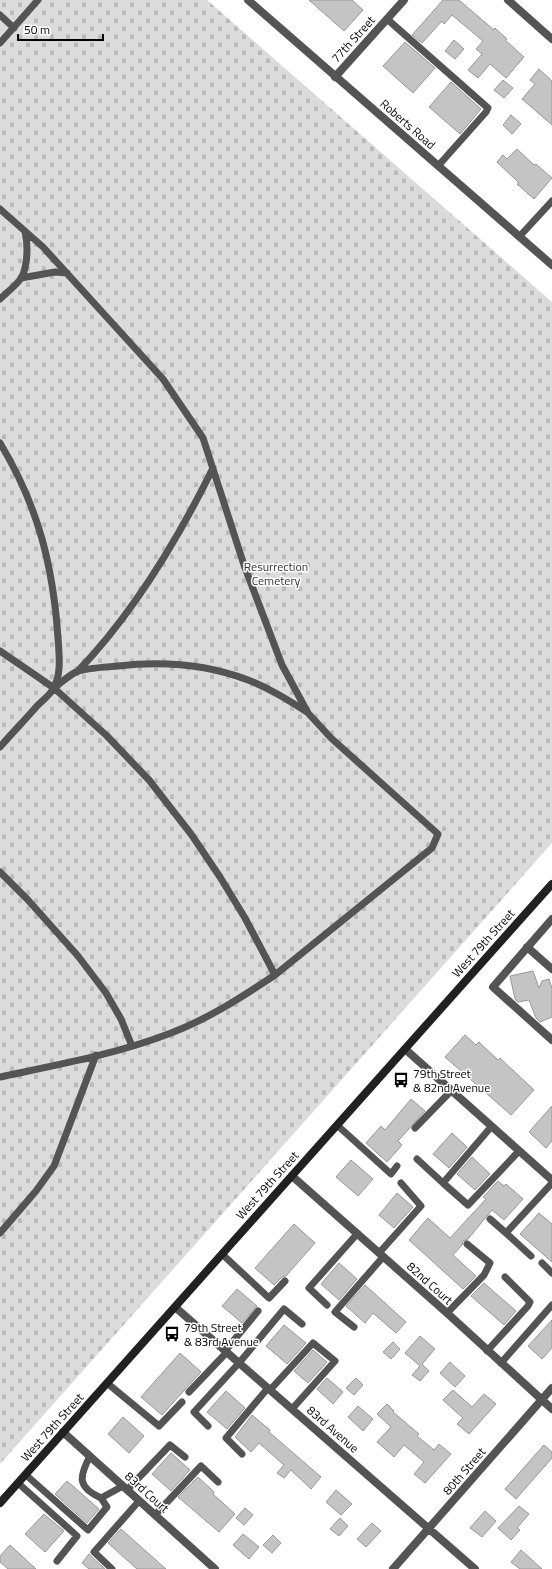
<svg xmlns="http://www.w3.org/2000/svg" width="552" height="1569" font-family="'Titillium Web',sans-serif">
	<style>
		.cemetery { fill: url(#cemetery-stones) }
		.building { fill: #c4c4c4; stroke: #989898 }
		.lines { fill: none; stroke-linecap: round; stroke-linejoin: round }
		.service { stroke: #545454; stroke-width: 7 }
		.minor { stroke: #545454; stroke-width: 8 }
		.tertiary { stroke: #545454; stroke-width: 8 }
		.secondary { stroke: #212121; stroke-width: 8 }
		.labels { text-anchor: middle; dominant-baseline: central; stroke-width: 3; stroke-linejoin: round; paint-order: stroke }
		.street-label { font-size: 12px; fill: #000; stroke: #fff }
		.park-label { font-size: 12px; fill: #323232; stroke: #fff }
		.poi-label { font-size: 12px; fill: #000; stroke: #fff; text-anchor: start }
	</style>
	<defs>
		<pattern id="cemetery-stones" width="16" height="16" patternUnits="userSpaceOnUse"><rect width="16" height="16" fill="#dbdbdb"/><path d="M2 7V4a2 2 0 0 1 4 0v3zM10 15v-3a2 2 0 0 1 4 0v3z" fill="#bababa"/></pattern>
	</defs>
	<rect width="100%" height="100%" fill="#fff"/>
	<path class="cemetery" d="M0 0H207L552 302V843L0 1464Z"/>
	<path class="building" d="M309 0H352L363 10 344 31Z
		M443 0H459L494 30 495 28 507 39 505 40 524 57 506 78 490 64 478 78 468 70 482 54 476 49 483 41 452 15 444 24 442 21 422 43 412 35Z
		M454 40 464 49 455 59 445 51Z
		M405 42 435 68 413 93 383 66Z
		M539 69 552 81V125L522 99 535 84 530 80Z
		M503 80 513 88 504 98 494 90Z
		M451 82 481 109 460 134 429 107Z
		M511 115 521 124 512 134 503 125Z
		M517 149 534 165 536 164 552 178 534 199 517 184 519 183 497 162 503 155 507 159Z
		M533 971 539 988 542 981 549 979 552 988V1017L540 1022 536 1018 529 1000 518 1002 515 999 510 976Z
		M465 1035 476 1045 479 1042 498 1060 500 1058 534 1090 511 1115 445 1057Z
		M411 1099 425 1111 398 1141 402 1145 387 1162 366 1143 381 1126 385 1130Z
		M552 1106V1141L546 1148 529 1132Z
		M452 1133 467 1147 449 1168 433 1154Z
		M472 1157 490 1174 475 1190 457 1174Z
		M351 1160 373 1179 358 1196 336 1177Z
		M498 1181 504 1186 506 1184 523 1199 504 1220 492 1210 468 1239 463 1241 462 1245 453 1255 476 1276 463 1289 409 1240 428 1218 450 1238 486 1199 483 1197Z
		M397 1193 413 1207 394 1228 379 1215Z
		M539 1213 552 1224V1262L520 1234Z
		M294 1224 315 1243 286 1276 282 1277 274 1285 255 1268Z
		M339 1263 357 1279 339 1300 321 1284Z
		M484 1283 516 1311 504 1325 471 1296Z
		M365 1285 406 1322 396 1333 373 1313 365 1323 346 1306Z
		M237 1289 257 1306 242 1323 222 1306Z
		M552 1320V1348L542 1359 528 1346Z
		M284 1325 306 1343 287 1364 266 1346Z
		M420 1336 435 1349 422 1364 429 1371 420 1381 412 1375 420 1366 405 1353Z
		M393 1342 400 1349 391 1359 383 1352Z
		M313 1350 327 1362 308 1383 294 1371Z
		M180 1353 201 1372 162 1415 141 1397Z
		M450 1362 465 1376 455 1387 440 1373Z
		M327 1378 343 1392 333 1404 317 1389Z
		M356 1378 363 1385 354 1395 346 1388Z
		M453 1390 472 1407 484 1394 496 1404 469 1434 457 1424 463 1418 443 1400Z
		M226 1391 245 1408 227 1429 207 1412Z
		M387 1404 394 1411 393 1412 419 1434 417 1436 434 1450 439 1444 451 1454 425 1483 414 1474 424 1462 404 1445 394 1457 377 1442 391 1427 377 1414Z
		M358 1406 373 1419 363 1431 348 1417Z
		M252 1415 270 1430 269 1432 321 1477 311 1489 291 1470 284 1478 277 1473 284 1465 259 1443 251 1452 235 1437Z
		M123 1417 144 1436 129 1453 108 1434Z
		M544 1445 552 1452V1458L516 1499 505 1489Z
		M171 1453 190 1470 171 1491 152 1474Z
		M198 1477 214 1492 213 1494 235 1514 219 1532 178 1497Z
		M67 1481 99 1509 87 1523 55 1494Z
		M336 1490 352 1504 341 1515 326 1502Z
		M519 1506 529 1514 517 1528 520 1530 511 1540 498 1528Z
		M245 1508 253 1515 244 1525 236 1518Z
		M485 1511 496 1521 482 1537 470 1528Z
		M44 1514 64 1531 45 1552 25 1534Z
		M340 1518 348 1526 339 1536 330 1529Z
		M372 1523 381 1531 366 1547 357 1539Z
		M121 1529 166 1569H137L108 1543Z
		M243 1534 259 1547 249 1559 233 1545Z
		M273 1535 281 1543 272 1553 263 1545Z
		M10 1545 36 1569H8L0 1562V1556Z
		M521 1550 542 1569H520L511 1562Z
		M89 1554 91 1556 105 1569H89L82 1563Z"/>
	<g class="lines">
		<path class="service" d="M0 15 14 28
			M387 19 488 108 486 112 438 166
			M0 43 38 0
			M0 209 43 247 163 379 203 438 244 565 282 665 308 713 331 738 438 834 432 848 275 975
			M519 237 552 201
			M21 278 55 272 67 273
			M0 299C6 293 17 285 22 277 28 263 28 245 25 231
			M0 443C38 506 53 565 58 638 59 654 62 675 53 689 50 695 42 701 37 706 25 720 12 733 0 747
			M0 651 54 688 107 736 149 780 191 834 220 877 245 918 275 975C242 997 208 1019 171 1033 117 1054 57 1065 0 1077
			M77 672C134 613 177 541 213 468
			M54 688C61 683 68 676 76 672 85 668 108 667 118 666 162 661 206 664 248 680 269 688 288 700 307 712
			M0 872 28 900 78 956 106 993 121 1019 132 1046
			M337 1125 391 1174 397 1166
			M415 1128 451 1091
			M417 1159 443 1183 491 1127
			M443 1183 468 1205 519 1151
			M490 1219 506 1233 552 1183
			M0 1233 36 1191 54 1166 96 1055
			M506 1233 531 1256
			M379 1253 421 1206 401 1183
			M222 1254 269 1298 285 1281
			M542 1263 552 1273
			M327 1305 309 1288 357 1234
			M447 1313 484 1275 490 1263 467 1244
			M354 1327 335 1312 383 1257
			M225 1351 258 1311
			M487 1351 528 1306 530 1302 505 1277
			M501 1363 552 1305
			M107 1383 159 1426 182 1402
			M270 1390 313 1343 335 1361 292 1409
			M189 1392 227 1352
			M208 1426 194 1412 239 1363 284 1309 302 1324
			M242 1454 226 1438 268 1388
			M90 1456C79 1477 77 1487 101 1498L123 1486
			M26 1475 88 1530 107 1507 101 1498
			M18 1483 77 1536 57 1561
			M127 1490 170 1445 185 1457
			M155 1515 201 1466 218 1482
			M112 1569 94 1552 139 1501"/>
		<path class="minor" d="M508 0 552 39
			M335 77 404 0
			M552 919 493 987 552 1040
			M527 947 552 969
			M405 1049 552 1180
			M292 1176 447 1313 552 1409
			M175 1307 475 1569
			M63 1432 215 1569
			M393 1569 552 1388"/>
		<path class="tertiary" d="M248 0 552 265"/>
		<path class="secondary" d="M0 1503 552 884"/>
	</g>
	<defs>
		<symbol id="bus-bare" viewBox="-9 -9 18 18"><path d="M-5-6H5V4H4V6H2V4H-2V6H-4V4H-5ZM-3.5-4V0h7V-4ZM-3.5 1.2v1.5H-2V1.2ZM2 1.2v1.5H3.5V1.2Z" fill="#000" stroke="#fff" stroke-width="2.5" paint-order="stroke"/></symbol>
	</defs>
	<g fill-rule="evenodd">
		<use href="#bus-bare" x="390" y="1069" width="22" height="22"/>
		<use href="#bus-bare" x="161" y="1323" width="22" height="22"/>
	</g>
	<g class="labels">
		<g class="street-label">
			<text transform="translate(353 39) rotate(-48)">77th Street</text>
			<text transform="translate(408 124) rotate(41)">Roberts Road</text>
			<text transform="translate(483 943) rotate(-48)">West 79th Street</text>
			<text transform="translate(267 1185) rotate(-48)">West 79th Street</text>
			<text transform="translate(430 1283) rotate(42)">82nd Court</text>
			<text transform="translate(52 1427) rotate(-48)">West 79th Street</text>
			<text transform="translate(333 1429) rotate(41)">83rd Avenue</text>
			<text transform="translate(464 1471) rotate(-49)">80th Street</text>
			<text transform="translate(147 1492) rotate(42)">83rd Court</text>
		</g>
		<g class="park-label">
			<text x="276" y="566">Resurrection<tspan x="276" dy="14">Cemetery</tspan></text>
		</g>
		<g class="poi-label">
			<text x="413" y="1073">79th Street<tspan x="413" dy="14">&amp; 82nd Avenue</tspan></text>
			<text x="184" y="1327">79th Street<tspan x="184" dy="14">&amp; 83rd Avenue</tspan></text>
		</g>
	</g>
	<path d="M18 34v6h85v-6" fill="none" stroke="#000000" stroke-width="2"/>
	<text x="24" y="34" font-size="12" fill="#000000" stroke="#ffffff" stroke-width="3" paint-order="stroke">50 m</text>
</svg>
